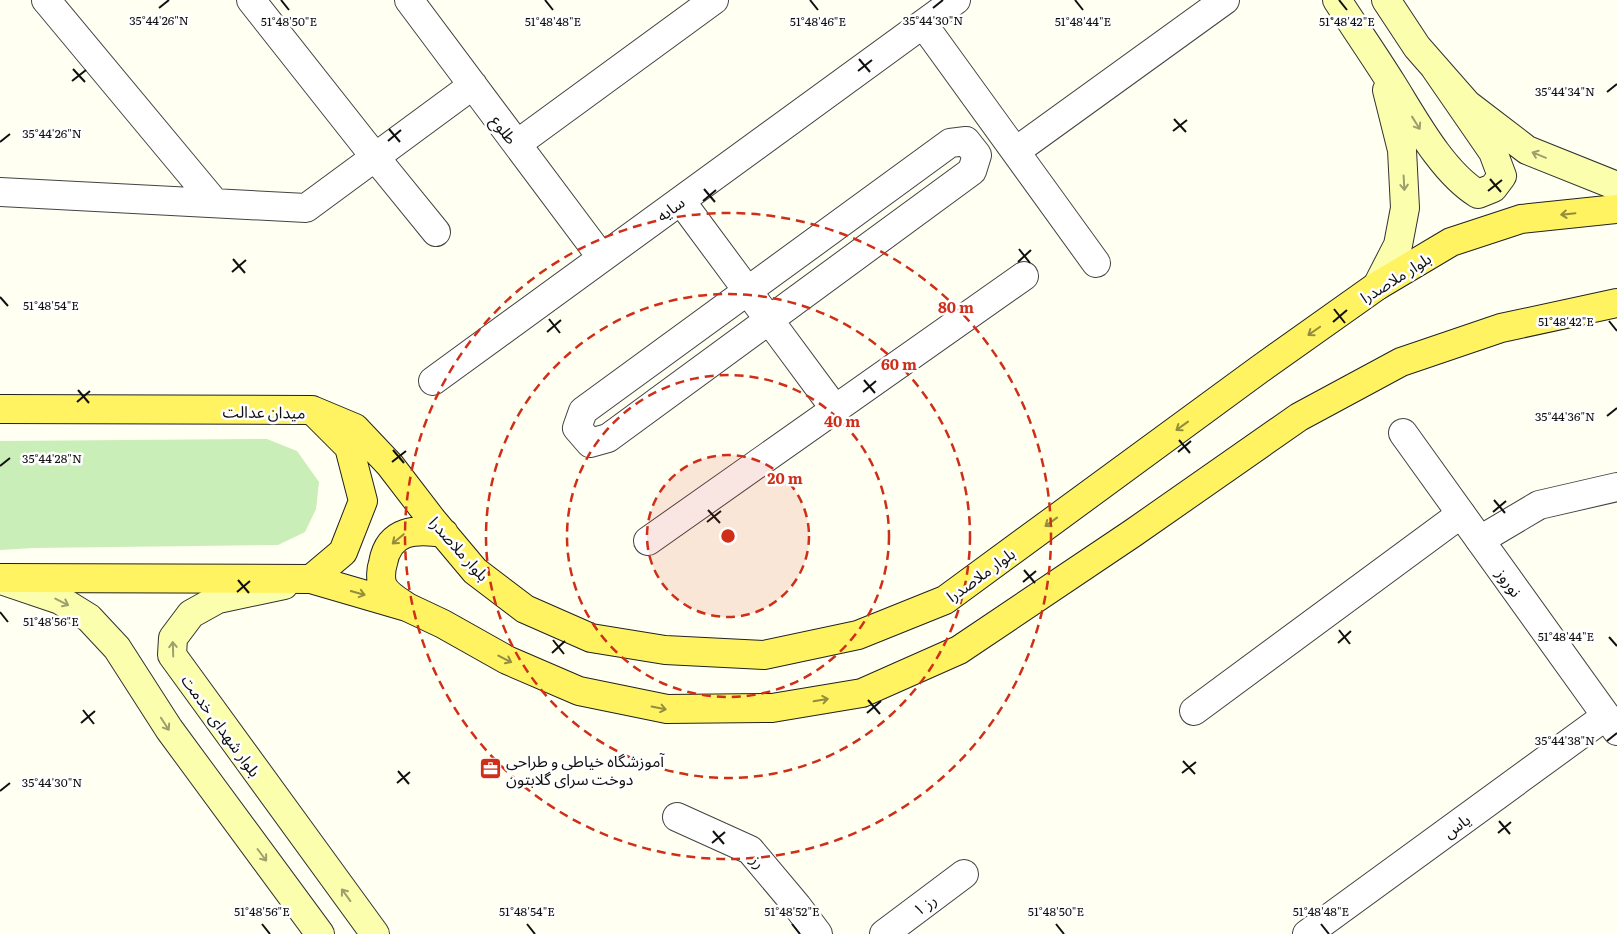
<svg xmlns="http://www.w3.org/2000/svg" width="1617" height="934" font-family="Literata,'Noto Sans Arabic',serif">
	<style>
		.green { fill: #caeeb7 }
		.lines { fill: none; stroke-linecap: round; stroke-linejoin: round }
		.minor-casing { stroke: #434343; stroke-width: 30 }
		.tertiary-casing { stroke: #434343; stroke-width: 30 }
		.secondary-casing { stroke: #323232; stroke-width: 30 }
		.primary-casing { stroke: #212121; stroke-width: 30 }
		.minor { stroke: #fff; stroke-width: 28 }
		.tertiary { stroke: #fff; stroke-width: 28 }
		.secondary { stroke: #fbffad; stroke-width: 28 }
		.primary { stroke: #fff362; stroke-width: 28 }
		.oneway { stroke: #9d9f6e }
		.oneway2 { stroke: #938d3d }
		.ticks { fill: none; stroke: #101010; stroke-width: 2 }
		.ring { fill: none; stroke: #cf2e18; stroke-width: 2.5; stroke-dasharray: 9 6 }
		.labels { text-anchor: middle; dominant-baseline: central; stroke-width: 5; stroke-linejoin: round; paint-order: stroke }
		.street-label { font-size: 16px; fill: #101010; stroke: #fff }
		.poi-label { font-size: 16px; fill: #101010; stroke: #fff; text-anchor: start }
		.ticks-label { font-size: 12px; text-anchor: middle; fill: #101010; stroke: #fff; stroke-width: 5; stroke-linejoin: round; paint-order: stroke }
		.centre { fill: #cf2e18; stroke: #fff; stroke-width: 2.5 }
		.ring-label { font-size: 15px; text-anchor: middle; font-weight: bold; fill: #cf2e18; stroke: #fff; stroke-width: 5; stroke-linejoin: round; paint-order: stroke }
	</style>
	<rect width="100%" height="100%" fill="#fffff2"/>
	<path class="green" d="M267 439 297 451 319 482 316 509 305 532 278 545 33 548 0 550V441Z"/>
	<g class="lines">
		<defs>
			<path id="minor" d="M46 0 215 203
				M251 0 375 157 436 232
				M409 0 602 258
				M923 24 1096 263
				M966 141 977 155 972 171 608 438 590 443 577 428 583 411 950 143Z
				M517 144 714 0
				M1016 151 1225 0
				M0 192 306 208 473 85
				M681 201 835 409
				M433 381 956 0
				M1480 540 1539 505 1617 487
				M648 541 1024 276
				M1194 711 1461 514
				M677 817 750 850 797 906 818 934
				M884 934 964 874
				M1307 934 1606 716"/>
			<path id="tertiary" d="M1403 433 1617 731"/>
			<path id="secondary" d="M1337 0C1355 28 1374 55 1392 84 1414 119 1442 172 1478 194L1493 188 1502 176 1493 152 1435 68
				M1386 0 1417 47 1467 104 1527 150 1617 186
				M1377 286 1398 245 1405 208 1402 150 1387 90
				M1 580 60 600 89 618 117 648 169 729 320 934
				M284 585 218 599 191 614 173 638 172 655 375 934"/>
			<path id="primary" d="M0 409 312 410 349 447 363 501 343 552 311 579 0 578
				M312 410 355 428 390 465 433 521 475 571 525 609 591 638 665 650 764 655 858 635 945 600 1260 369 1377 286 1451 242 1521 219 1617 209
				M311 579 407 607 443 624 507 660 579 691 667 709 772 708 862 693 959 650 1133 533 1299 417 1401 362 1501 328 1617 303
				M407 607C400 602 387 595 383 586 380 580 381 569 383 563 389 529 416 529 444 533"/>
		</defs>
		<use href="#minor" class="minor-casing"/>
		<use href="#tertiary" class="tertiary-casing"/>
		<use href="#secondary" class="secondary-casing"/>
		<use href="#primary" class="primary-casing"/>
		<use href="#minor" class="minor"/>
		<use href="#tertiary" class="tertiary"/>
		<use href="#secondary" class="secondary"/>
		<use href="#primary" class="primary"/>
	</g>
	<defs><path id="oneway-shaft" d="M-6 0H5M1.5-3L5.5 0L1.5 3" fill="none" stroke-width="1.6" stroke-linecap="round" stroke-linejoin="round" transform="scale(1.25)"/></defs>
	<g class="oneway">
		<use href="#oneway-shaft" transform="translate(1416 123) rotate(58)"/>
		<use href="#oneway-shaft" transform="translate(1539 155) rotate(-158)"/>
		<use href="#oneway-shaft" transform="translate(1404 183) rotate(87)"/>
		<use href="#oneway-shaft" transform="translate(62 602) rotate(27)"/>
		<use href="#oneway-shaft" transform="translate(173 649) rotate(-92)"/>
		<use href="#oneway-shaft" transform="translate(165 724) rotate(57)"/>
		<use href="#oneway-shaft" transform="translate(262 855) rotate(53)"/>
		<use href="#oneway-shaft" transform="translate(346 895) rotate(-126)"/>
	</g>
	<g class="oneway2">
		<use href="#oneway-shaft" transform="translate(1568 214) rotate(174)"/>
		<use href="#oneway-shaft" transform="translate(1314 331) rotate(145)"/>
		<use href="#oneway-shaft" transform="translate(1182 426) rotate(144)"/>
		<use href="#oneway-shaft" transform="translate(1051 522) rotate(144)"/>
		<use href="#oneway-shaft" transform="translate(398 539) rotate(140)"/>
		<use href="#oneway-shaft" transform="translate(358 593) rotate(16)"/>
		<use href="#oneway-shaft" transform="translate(505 659) rotate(27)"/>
		<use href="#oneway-shaft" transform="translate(821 700) rotate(-10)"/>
		<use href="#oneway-shaft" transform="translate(659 708) rotate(11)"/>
	</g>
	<path class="ticks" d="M281 0 289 10M545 0 553 10M810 0 818 10M1075 0 1083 10M1339 0 1347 10M159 8 169 0M933 8 943 0M859 59 870 72M73 69 85 82M858 71 872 60M72 81 86 70M1607 92 1617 84M1174 119 1186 132M389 129 400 142M1173 131 1187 120M388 141 401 130M0 142 10 134M1490 179 1501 192M704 189 715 202M1488 191 1502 180M703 201 716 190M1019 249 1030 263M233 259 245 273M1018 262 1031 250M232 272 246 260M0 297 8 306M1334 309 1345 323M549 319 560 333M1609 321 1617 331M1333 322 1347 310M547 332 561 320M864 380 875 393M78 390 89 403M863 392 876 381M77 402 90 391M1607 416 1617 408M1179 440 1190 453M393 450 404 463M1178 452 1191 441M392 462 406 451M0 466 10 458M1494 500 1505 513M708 510 720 523M1493 512 1506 501M707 522 721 511M1024 570 1035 583M238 580 249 593M1023 582 1036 571M237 592 250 581M0 612 8 622M1339 630 1350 644M1609 637 1617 646M553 640 564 654M1338 643 1351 631M552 653 565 641M868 700 880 714M83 710 94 724M867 713 881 701M81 723 95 711M1607 741 1617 733M1183 761 1195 774M398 771 409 784M1182 773 1196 762M397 783 410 772M0 791 10 783M1499 821 1510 834M713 831 724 844M1498 833 1511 822M712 843 725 832M262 924 270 934M527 924 535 934M792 924 800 934M1056 924 1064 934M1321 924 1329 934"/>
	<circle cx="728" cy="536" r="81" fill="#cf2e18" fill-opacity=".12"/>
	<g class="ring">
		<circle cx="728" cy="536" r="81"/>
		<circle cx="728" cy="536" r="161"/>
		<circle cx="728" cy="536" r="242"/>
		<circle cx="728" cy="536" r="323"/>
	</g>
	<defs>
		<symbol id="office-square" viewBox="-11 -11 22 22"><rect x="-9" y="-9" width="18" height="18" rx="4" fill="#cf2e18" stroke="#fff"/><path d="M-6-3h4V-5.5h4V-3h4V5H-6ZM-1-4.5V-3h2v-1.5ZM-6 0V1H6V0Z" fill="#fff"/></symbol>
	</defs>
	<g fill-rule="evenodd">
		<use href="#office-square" x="478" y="756" width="25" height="25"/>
	</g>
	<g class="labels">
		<g class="street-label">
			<text transform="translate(505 129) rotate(53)">طلوع</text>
			<text transform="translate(670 208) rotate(-36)">سایه</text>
			<text transform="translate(1395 277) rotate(-32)">بلوار ملاصدرا</text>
			<text transform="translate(264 411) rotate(1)">میدان عدالت</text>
			<text transform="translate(460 548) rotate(48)">بلوار ملاصدرا</text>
			<text transform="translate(980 574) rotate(-36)">بلوار ملاصدرا</text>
			<text transform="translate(1510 582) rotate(54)">نوروز</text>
			<text transform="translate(222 725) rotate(54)">بلوار شهدای خدمت</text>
			<text transform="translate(1456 825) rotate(-36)">یاس</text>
			<text transform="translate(759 861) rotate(50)">رز</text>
			<text transform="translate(924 904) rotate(-37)">رز ۱</text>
		</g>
		<g class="poi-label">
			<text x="506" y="760">آموزشگاه خیاطی و طراحی<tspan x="506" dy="18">دوخت سرای گلابتون</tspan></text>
		</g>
	</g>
	<g class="ticks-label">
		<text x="159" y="25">35°44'26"N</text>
		<text x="933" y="25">35°44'30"N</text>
		<text x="1347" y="26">51°48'42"E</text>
		<text x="289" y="26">51°48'50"E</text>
		<text x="553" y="26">51°48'48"E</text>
		<text x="818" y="26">51°48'46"E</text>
		<text x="1083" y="26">51°48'44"E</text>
		<text x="1565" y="96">35°44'34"N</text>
		<text x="52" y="138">35°44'26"N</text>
		<text x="51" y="310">51°48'54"E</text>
		<text x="1566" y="326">51°48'42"E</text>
		<text x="1565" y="421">35°44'36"N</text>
		<text x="52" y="463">35°44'28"N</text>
		<text x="51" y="626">51°48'56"E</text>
		<text x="1566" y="641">51°48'44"E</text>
		<text x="1565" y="745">35°44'38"N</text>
		<text x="52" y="787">35°44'30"N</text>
		<text x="262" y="916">51°48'56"E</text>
		<text x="527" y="916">51°48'54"E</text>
		<text x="792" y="916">51°48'52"E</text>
		<text x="1056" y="916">51°48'50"E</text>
		<text x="1321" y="916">51°48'48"E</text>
	</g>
	<circle cx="728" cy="536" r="8" class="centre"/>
	<g class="ring-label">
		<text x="956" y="313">80 m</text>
		<text x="899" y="370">60 m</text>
		<text x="842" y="427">40 m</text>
		<text x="785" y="484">20 m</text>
	</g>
</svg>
